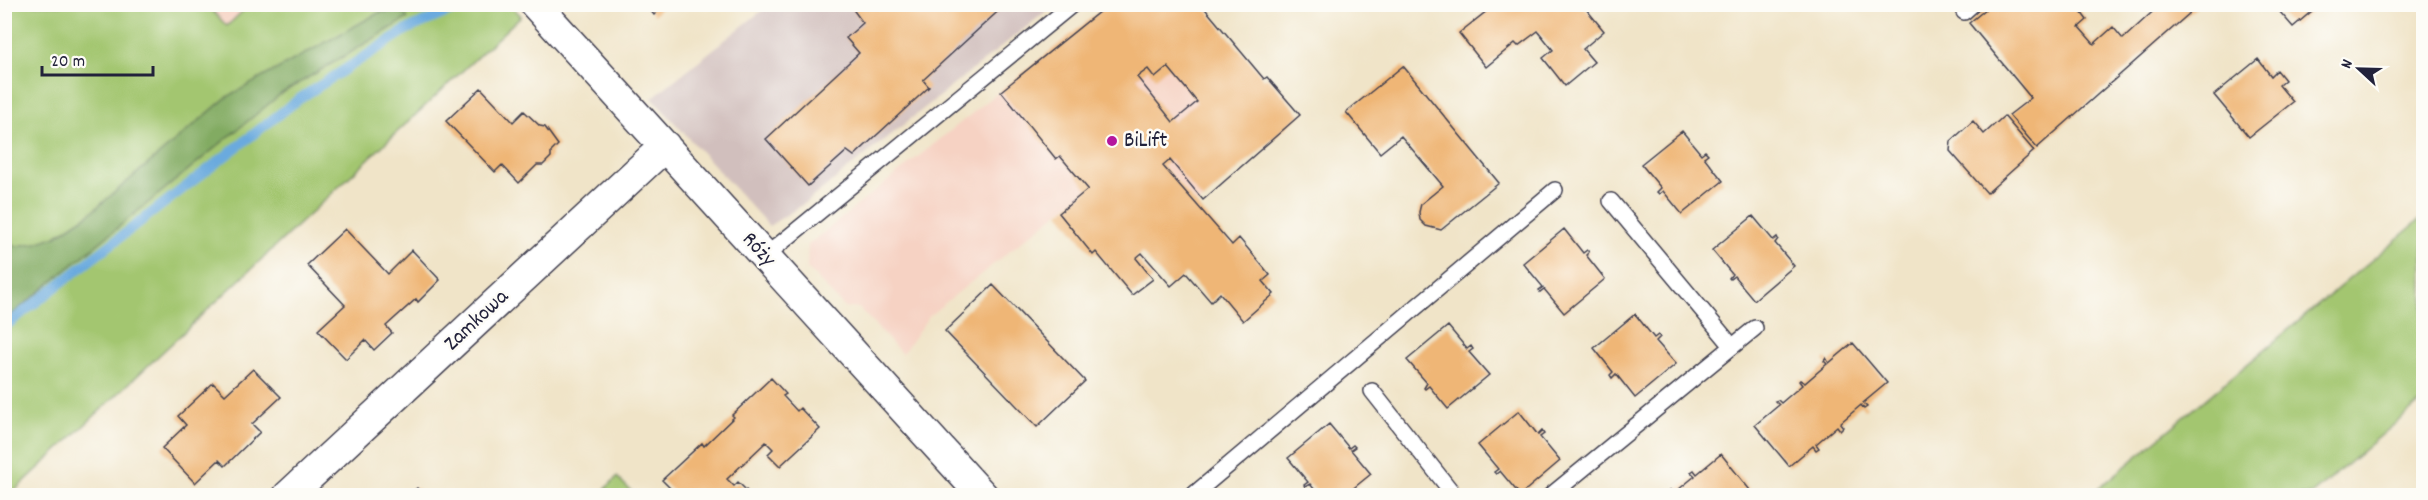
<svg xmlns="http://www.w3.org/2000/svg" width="2428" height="500" font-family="Dekko,sans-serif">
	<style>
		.built { fill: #f6d2c3 }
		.industrial { fill: #d1bfbd }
		.green { fill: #a3c66f; stroke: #627455; stroke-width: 1.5 }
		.forest { fill: #82ab62; stroke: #52664e; stroke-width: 1.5 }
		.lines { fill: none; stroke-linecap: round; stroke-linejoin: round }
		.stream { stroke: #6baade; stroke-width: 10 }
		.building { fill: #efb676; fill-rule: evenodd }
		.service-casing { stroke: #413f50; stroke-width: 18 }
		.minor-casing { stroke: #413f50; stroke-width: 33 }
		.service { stroke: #fff; stroke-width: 15 }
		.minor { stroke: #fff; stroke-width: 30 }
		.poi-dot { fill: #b5179e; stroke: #fdfcf7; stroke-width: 2 }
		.labels { text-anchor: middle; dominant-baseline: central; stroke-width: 5; stroke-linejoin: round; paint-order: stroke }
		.poi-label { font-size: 22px; fill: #22223b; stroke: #fdfcf7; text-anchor: start }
		.street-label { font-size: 22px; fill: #22223b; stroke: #fdfcf7 }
	</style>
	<rect width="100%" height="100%" fill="#fdfcf7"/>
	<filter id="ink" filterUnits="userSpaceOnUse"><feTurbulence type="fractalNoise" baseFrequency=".0167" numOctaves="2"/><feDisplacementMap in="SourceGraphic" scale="12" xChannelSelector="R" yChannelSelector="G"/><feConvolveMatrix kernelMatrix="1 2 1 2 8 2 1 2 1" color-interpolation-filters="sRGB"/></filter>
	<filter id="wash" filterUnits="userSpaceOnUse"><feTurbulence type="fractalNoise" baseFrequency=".008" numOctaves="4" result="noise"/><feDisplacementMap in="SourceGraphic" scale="24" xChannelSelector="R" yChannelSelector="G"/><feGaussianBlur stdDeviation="1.35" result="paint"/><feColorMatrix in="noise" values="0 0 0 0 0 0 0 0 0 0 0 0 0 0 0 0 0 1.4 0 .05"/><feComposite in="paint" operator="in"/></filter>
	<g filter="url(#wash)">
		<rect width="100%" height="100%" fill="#f0e4c8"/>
		<path class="built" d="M207 5H250L227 26Z
			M1095 5H1202L1264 79 1267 77 1300 115 1197 204 1164 166 1126 196 1107 173 929 316 902 354 859 308H845L807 268 808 245 1100 11Z"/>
		<path class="industrial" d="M769 5H1054L805 203 769 226 652 98Z"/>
		<path class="green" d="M250 4H510L521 16 10 495 5 496V320L282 93 408 18 227 97 88 215 56 236 37 243 17 246 5 242 4 5H207L227 26Z
			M2423 217V400L2311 495H2091Z
			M617 477 635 495H599Z"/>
		<path class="forest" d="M400 11 408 18 282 93 5 320V242L17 246 37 243 56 236 88 215 227 97 380 12Z"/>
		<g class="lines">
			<path class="stream" d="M4 327 299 99 406 30 467 4"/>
		</g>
		<g id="blocks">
			<path class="building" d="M645 4H665L654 15Z
				M849 4H1006L923 80 929 87 854 156 847 151 808 186 766 139 859 53 846 38 863 23Z
				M1095 4H1201L1264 79 1267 77 1300 115 1203 200 1170 160 1163 166 1232 245 1239 238 1270 275 1263 281 1274 294 1243 321 1220 293 1211 302 1186 273 1171 286 1142 253 1136 258 1153 279 1132 295 1096 252 1093 255 1059 213 1088 189 1060 156 1056 159 1001 91 1100 11ZM1168 67 1197 102 1173 122 1137 77 1148 69 1155 78Z
				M1487 4H1582L1604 31 1583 49 1594 62 1565 86 1543 58 1553 50 1538 31 1518 46 1515 43 1486 67 1459 33 1488 10 1485 6Z
				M1992 4H2075L2087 20 2079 27 2094 44 2113 27 2123 39 2161 4H2200L2037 148 2009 115 2031 98 1969 23Z
				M2273 4H2309L2313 10 2293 27Z
				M2258 59 2271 76 2277 70 2285 80 2279 85 2293 102 2249 137 2214 95Z
				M1403 66 1499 183 1441 230 1426 226 1420 220 1419 212 1421 204 1443 186 1401 136 1380 153 1346 112Z
				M481 88 513 122 524 111 540 126 545 127 558 145 551 152V157L543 165H537L519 183 502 165 495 172 446 121Z
				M2004 116 2034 151 1987 193 1950 151 1951 141 1973 121 1984 134Z
				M1682 131 1701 154 1705 151 1708 154 1704 157 1723 181 1682 214 1663 191 1659 194 1657 192 1661 188 1641 164Z
				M1753 216 1773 240 1777 237 1778 239 1775 243 1794 266 1754 300 1734 276 1730 279 1729 278 1732 274 1712 250Z
				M345 229 388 274 412 250 440 280 418 302 416 299 386 326 392 333 374 350 365 340 346 359 318 330 345 305 307 265Z
				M1564 229 1583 253 1587 250 1589 252 1586 255 1605 279 1564 313 1544 289 1540 292 1539 290 1543 287 1523 263Z
				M993 285 1085 381 1037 427 945 331Z
				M1635 314 1654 338 1658 335 1660 337 1656 341 1676 364 1635 398 1616 374 1612 378 1610 375 1613 372 1594 348Z
				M1448 326 1467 349 1471 346 1473 349 1469 352 1489 375 1448 409 1429 386 1425 389 1424 388 1427 383 1407 360Z
				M1853 343 1887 383 1863 403 1867 407 1864 409 1861 405 1840 423 1843 427 1840 430 1837 426 1816 444 1819 448 1816 450 1813 446 1789 466 1755 425 1779 405 1775 401 1778 400 1781 403 1802 385 1799 381 1800 380 1805 383 1827 364 1824 361 1826 358 1829 363Z
				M253 369 281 397 252 424 260 432 225 466 219 460 195 483 162 448 186 425 178 416 213 383 225 395Z
				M771 378 786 394 783 396 797 411 800 408 820 429 780 466 768 454 773 449 766 442 727 479 734 486 738 482 751 495H677L662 480 702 443 704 446 734 417 732 415Z
				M1519 411 1538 435 1542 431 1544 434 1540 437 1560 461 1520 495 1500 471 1496 474 1494 472 1498 469 1478 445Z
				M1329 424 1349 448 1353 445 1355 447 1351 450 1371 474 1345 495H1319L1310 484 1305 487 1304 485 1308 482 1288 458Z
				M1721 454 1754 495H1669L1667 493 1670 490 1673 494 1695 476 1691 472 1694 470 1697 474Z
				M417 488 425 495H408Z"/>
		</g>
	</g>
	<g filter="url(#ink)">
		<use href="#blocks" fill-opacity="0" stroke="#413f50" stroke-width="1.5"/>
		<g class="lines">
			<defs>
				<path id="service" d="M1964 12 1973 4
					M1611 201 1732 346
					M764 257 1073 4
					M1372 391 1455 496
					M1192 496 1555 190
					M1550 496 1755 328"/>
				<path id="minor" d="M535 4 983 496
					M288 496 665 146"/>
			</defs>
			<use href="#service" class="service-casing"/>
			<use href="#minor" class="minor-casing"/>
			<use href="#service" class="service"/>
			<use href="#minor" class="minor"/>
		</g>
	</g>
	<circle class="poi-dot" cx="1112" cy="141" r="6"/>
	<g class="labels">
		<g class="poi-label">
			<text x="1124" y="141">BiLift</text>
		</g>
		<g class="street-label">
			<text transform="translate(758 250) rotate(48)">Róży</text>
			<text transform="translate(477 321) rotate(-43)">Zamkowa</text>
		</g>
	</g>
	<rect width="2428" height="500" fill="none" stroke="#fdfcf7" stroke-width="24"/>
	<g transform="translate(2359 69) rotate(292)" stroke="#fdfcf7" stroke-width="4.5" paint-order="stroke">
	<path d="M0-4.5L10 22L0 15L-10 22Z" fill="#22223b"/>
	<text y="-9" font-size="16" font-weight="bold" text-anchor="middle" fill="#22223b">N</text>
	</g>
	<path d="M42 66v9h111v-9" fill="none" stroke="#22223b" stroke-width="3"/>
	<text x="51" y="66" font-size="18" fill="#22223b" stroke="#fdfcf7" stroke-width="4.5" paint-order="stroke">20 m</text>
</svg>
